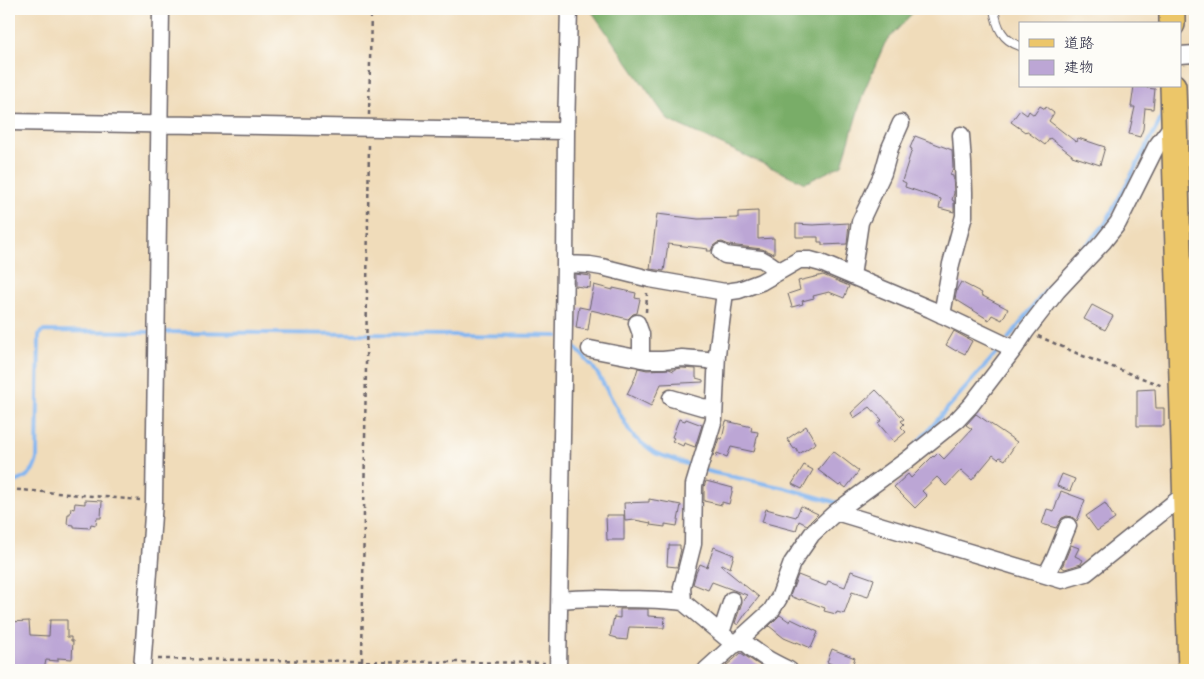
<svg xmlns="http://www.w3.org/2000/svg" width="1204" height="679" font-family="Sriracha,'Klee One',sans-serif">
	<style>
		.forest { fill: #79ad68; stroke: #4e6852 }
		.lines { fill: none; stroke-linecap: round; stroke-linejoin: round }
		.stream { stroke: #83b6f0; stroke-width: 4 }
		.building { fill: #bca6d5 }
		.service-casing { stroke: #6a6367; stroke-width: 10 }
		.minor-casing { stroke: #6a6367; stroke-width: 19 }
		.primary-casing { stroke: #6a6367; stroke-width: 28 }
		.path { stroke: #6a6367; stroke-width: 2.5; stroke-dasharray: 4 4; stroke-linecap: butt }
		.service { stroke: #fff; stroke-width: 8 }
		.minor { stroke: #fff; stroke-width: 16 }
		.primary { stroke: #ecc669; stroke-width: 25 }
	</style>
	<rect width="100%" height="100%" fill="#fdfcf7"/>
	<filter id="ink" filterUnits="userSpaceOnUse"><feTurbulence type="fractalNoise" baseFrequency=".02" numOctaves="2"/><feDisplacementMap in="SourceGraphic" scale="10" xChannelSelector="R" yChannelSelector="G"/><feConvolveMatrix kernelMatrix="1 2 1 2 8 2 1 2 1" color-interpolation-filters="sRGB"/></filter>
	<filter id="wash" filterUnits="userSpaceOnUse"><feTurbulence type="fractalNoise" baseFrequency=".0096" numOctaves="4" result="noise"/><feDisplacementMap in="SourceGraphic" scale="20" xChannelSelector="R" yChannelSelector="G"/><feGaussianBlur stdDeviation="1.12" result="paint"/><feColorMatrix in="noise" values="0 0 0 0 0 0 0 0 0 0 0 0 0 0 0 0 0 1.4 0 .05"/><feComposite in="paint" operator="in"/></filter>
	<g filter="url(#wash)">
		<rect width="100%" height="100%" fill="#f0dcba"/>
		<path class="forest" d="M590 9H916L885 43 864 91 842 165 805 183 668 120Z"/>
		<g class="lines">
			<path class="stream" d="M161 332 558 336
				M1008 339 1042 295 1105 224 1159 123 1163 111
				M569 341 593 367 599 376 629 430 635 438 655 453 695 467
				M917 443 998 351
				M704 470 715 473 785 488 838 503
				M9 484C23 480 34 474 37 459L39 335 41 332 45 331 151 332"/>
		</g>
		<g id="blocks">
			<path class="building" d="M1134 86H1147V88L1155 89 1153 109 1145 108 1143 129 1140 137 1129 134 1135 107H1131Z
				M1040 106 1045 109 1046 107 1054 113 1049 121 1076 142 1078 138 1105 147 1100 165 1072 156V155L1050 138 1045 145 1026 131 1025 132 1011 122 1020 110 1027 115 1029 111 1034 115Z
				M915 136 952 150 953 168 950 175 953 176 954 193 952 200 954 201V212L939 208 941 199 905 187 906 183 902 181 912 149 910 148Z
				M758 211V239L774 238V254L762 249 729 245 722 242 717 243 713 246 711 251H707L708 249 668 244 664 271 650 269 657 214 698 219 738 218V212Z
				M849 223 847 244 822 245V242H818V237H796V224L813 225Z
				M575 274 591 276 590 288 575 286Z
				M823 275 849 286 844 298 829 292 813 296 814 298 802 301 803 304 792 307 788 294 800 290 798 281Z
				M961 282 982 293 981 295 1008 309 1002 320 992 315 989 320 955 299 957 289Z
				M594 285 613 290V288L636 293 635 298 640 299 637 313 633 314 628 319 591 310 588 330 576 328 579 307 589 309Z
				M1092 305 1113 316 1105 330 1084 319Z
				M954 331 972 341 965 354 957 350 956 351 946 345Z
				M638 368 647 370 669 369 674 371V369L682 368 696 369V378L703 380V382L661 384 651 406 627 394 635 378Z
				M1155 389 1156 408H1164V426H1137V390Z
				M876 390 904 419 901 421 904 424 901 427 906 432 894 442 878 423 882 420 870 407 854 418 851 413Z
				M976 414 1017 442 1005 460 1000 457 998 459 993 455 972 480 961 470 946 486 937 477 922 491 927 496 915 508 894 487 908 474 911 478 933 456 934 457 938 453 944 459 972 429 966 425Z
				M679 419 685 421 686 419 702 425 695 447 684 443 683 446 672 441 674 438 672 437Z
				M726 421 752 427 751 431 758 432 754 452 731 447 727 457 717 453 716 457 713 456 719 438 722 439Z
				M806 426 816 443 799 454 796 448 794 449 787 439Z
				M833 451 859 471 846 488 841 484 839 486 818 470Z
				M804 465 813 470 802 489 792 484Z
				M1062 474 1075 479 1070 491 1057 486Z
				M706 481 733 488 729 504 722 502V505L704 501V487Z
				M1061 491 1085 500 1077 521 1072 517 1067 516 1062 518 1056 528 1042 524 1047 509 1054 511Z
				M649 499 681 505 677 526 665 524V527L650 525 651 523 635 520 625 521 624 503 649 502Z
				M85 500 102 501 101 518H97L96 525 91 524 90 528 74 527V525L67 524 68 514H70L71 508 74 509 75 503 85 504Z
				M1105 503 1115 519 1097 531 1086 516Z
				M801 506 818 514 807 525 799 521 796 531 762 522 766 509 796 517Z
				M606 515H624V540H607Z
				M669 545H680V549H681L677 567 667 566 668 549H669Z
				M1071 545 1079 548 1075 556 1083 560 1081 564 1065 569 1062 567Z
				M714 547 734 555 730 568 722 564 721 566 759 597 746 613 738 625 735 623 742 602 747 595 712 582 708 590 693 584 696 573 700 564 707 567Z
				M851 571 874 579 868 597 852 592 844 614 837 612 836 614 824 611 825 608 801 599 800 600 790 596 798 575 826 586 828 581 845 587Z
				M620 609H648V616L665 617 664 628 629 627 627 640 617 639V638L610 636 614 617 620 618Z
				M780 615 790 622 791 619 818 632 811 648 797 642 796 643 784 638 769 626Z
				M50 620H67V637H71V641H73L72 659 58 658V661L46 660 44 670H9V622L29 621 30 635 49 636Z
				M832 649 855 658 850 670H845L827 662Z
				M741 653 753 661 767 670H723L726 666Z"/>
		</g>
	</g>
	<g filter="url(#ink)">
		<use href="#blocks" fill-opacity="0" stroke="#6a6367" stroke-width="1"/>
		<g class="lines">
			<defs>
				<path id="service" d="M994 9C997 27 1002 40 1020 46"/>
				<path id="minor" d="M1180 55 1195 54
					M9 122 566 131
					M721 252 725 255 761 259 770 264 780 271
					M565 264 590 265 602 267 650 279 725 292 739 290 761 282 799 260H810L821 263 930 309 1014 349
					M852 276 860 222 883 173 890 148 901 123
					M725 292 717 354 714 419 694 485 693 544 682 587 683 602 735 645
					M942 315 951 264 964 216V192L963 163 961 135
					M637 323 641 334V359
					M590 349 647 360H663L682 358 707 360 716 363
					M671 398 702 407 714 408
					M836 512 1062 580 1086 573 1185 494
					M1046 575 1055 558 1068 526
					M560 600C579 598 598 598 617 599 640 599 661 599 683 602
					M721 633 732 600
					M741 639C757 654 770 661 789 670
					M142 670 154 501 161 9
					M558 670 565 264 566 131 569 9
					M706 670 771 611 779 598 792 563 812 534 836 512 907 460 957 420 971 405 1014 349 1026 331 1057 291 1103 242 1118 223 1156 147 1174 123"/>
				<path id="primary" d="M1172 9V24
					M1173 86 1191 670"/>
			</defs>
			<use href="#service" class="service-casing"/>
			<use href="#minor" class="minor-casing"/>
			<use href="#primary" class="primary-casing"/>
			<path class="path" d="M369 115 371 9
				M646 312 647 293
				M1038 336 1083 356 1163 386
				M9 489 140 500
				M158 659 545 663
				M362 661 369 143"/>
			<use href="#service" class="service"/>
			<use href="#minor" class="minor"/>
			<use href="#primary" class="primary"/>
		</g>
	</g>
	<rect width="1204" height="679" fill="none" stroke="#fdfcf7" stroke-width="30"/>
	<rect x="1019" y="22" width="162" height="65" fill="#fdfcf7" stroke="#a5a5ac"/>
	<rect x="1029" y="39" width="25" height="8" fill="#ecc669" stroke="#a5a5ac"/>
	<text x="1064" y="48" font-size="15" fill="#22223b">道路</text>
	<rect x="1029" y="60" width="25" height="15" fill="#bca6d5" stroke="#a5a5ac"/>
	<text x="1064" y="72" font-size="15" fill="#22223b">建物</text>
</svg>
